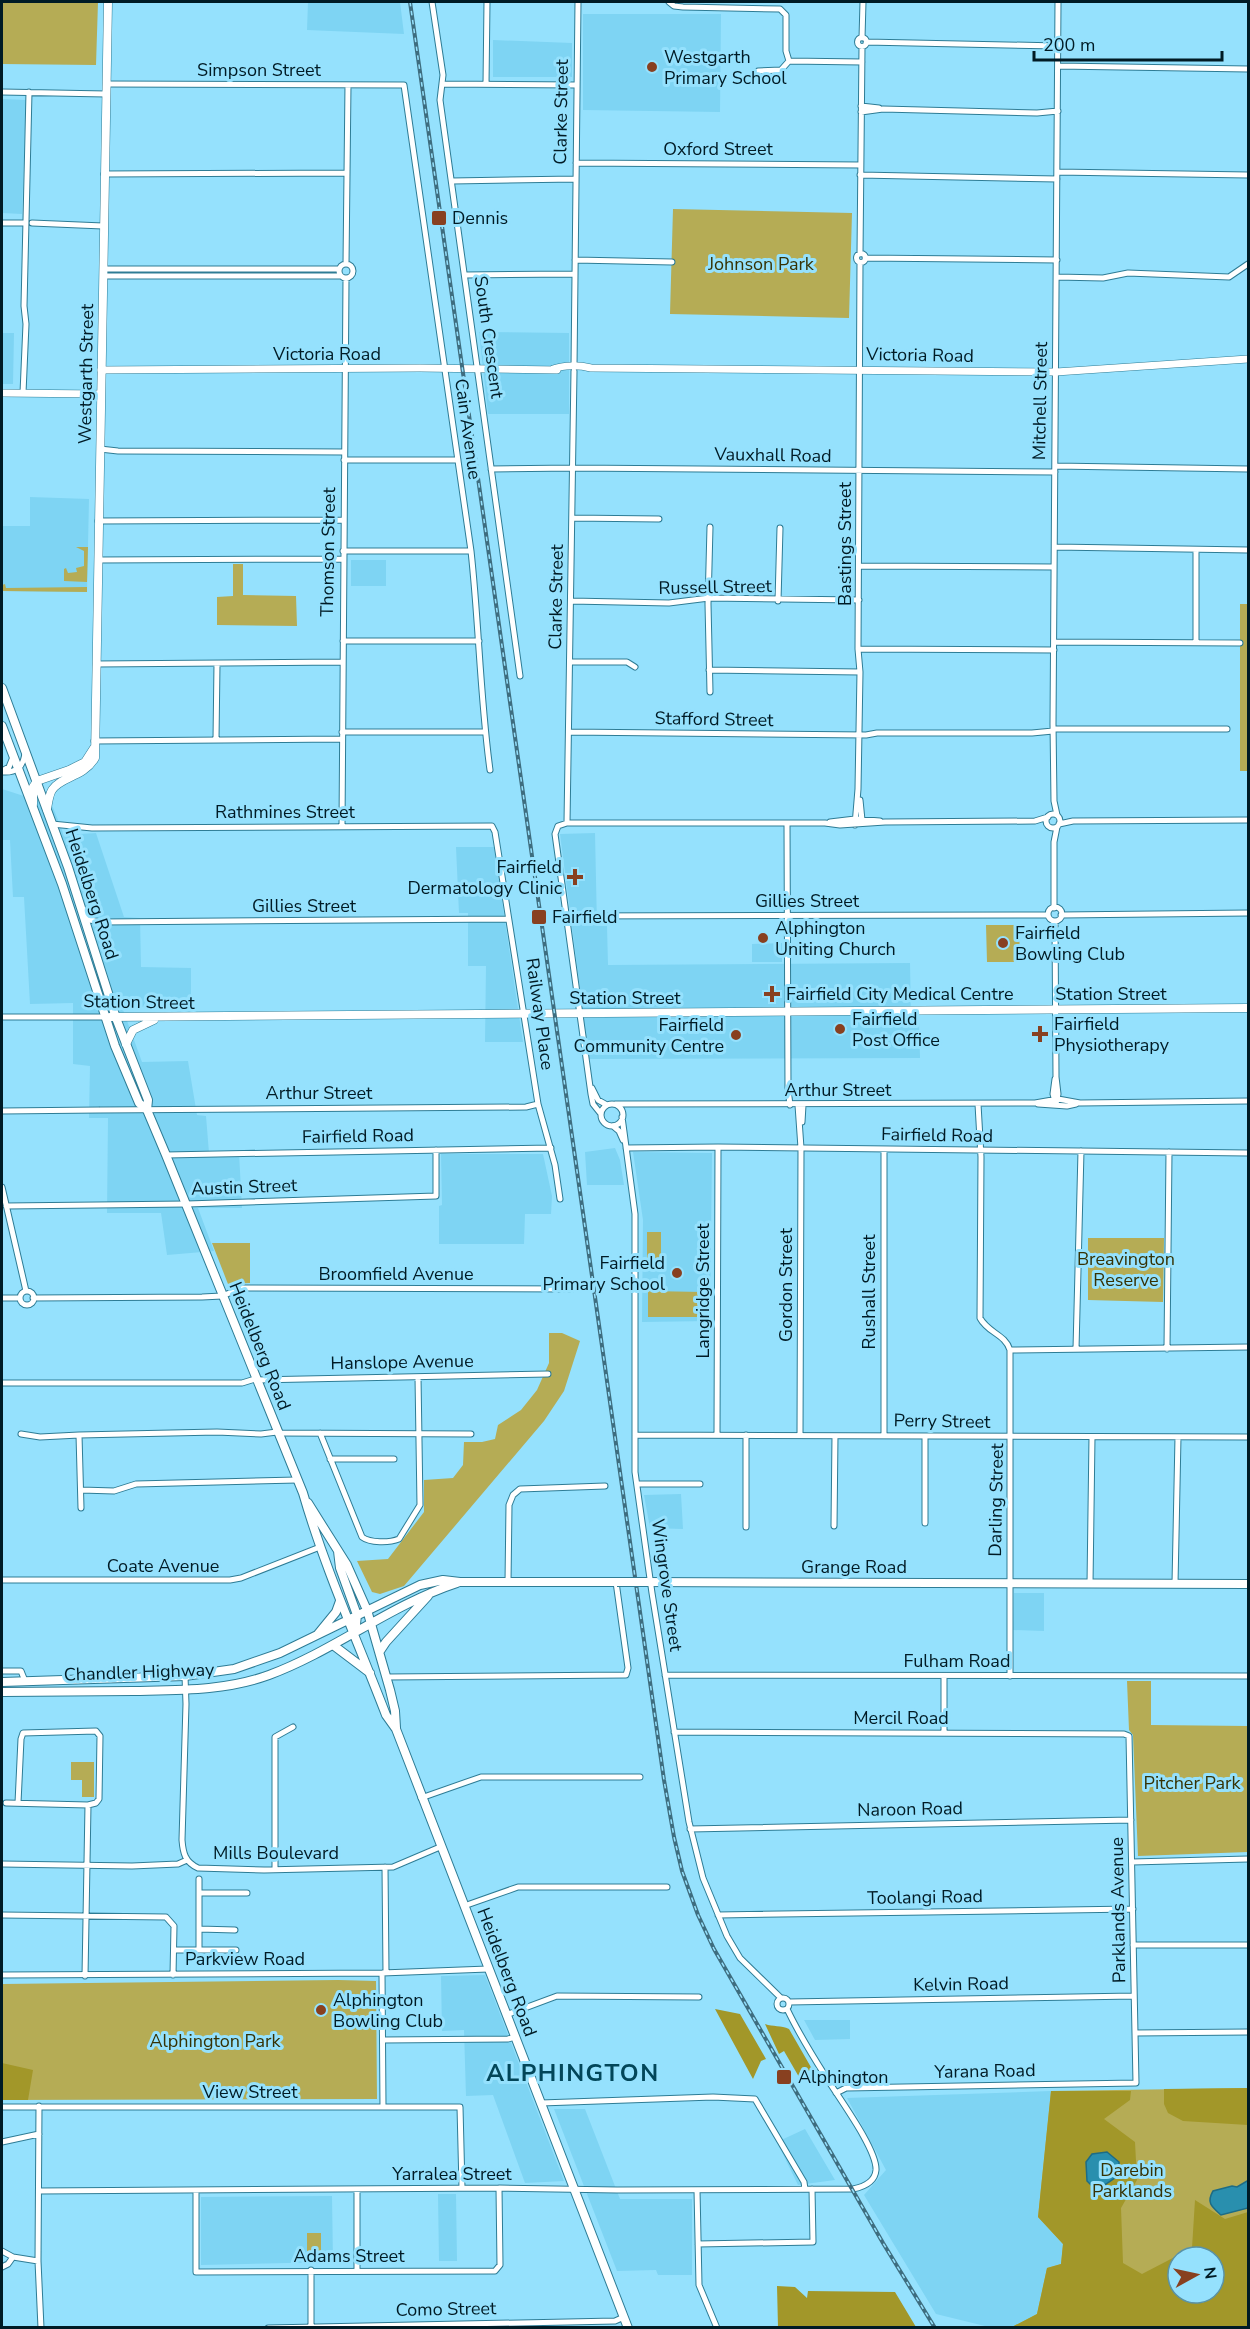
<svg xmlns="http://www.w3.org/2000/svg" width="1250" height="2329" font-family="'Nunito Sans',sans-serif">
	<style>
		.built { fill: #7ed4f3 }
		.green { fill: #b5ac55; fill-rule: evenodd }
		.forest { fill: #a29729; fill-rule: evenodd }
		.water { fill: #298fae; stroke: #1d6c85; stroke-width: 1.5 }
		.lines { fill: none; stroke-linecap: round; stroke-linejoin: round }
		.minor-casing { stroke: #2e7c95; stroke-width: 7 }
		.tertiary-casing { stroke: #2e7c95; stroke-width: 8 }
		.secondary-casing { stroke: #2e7c95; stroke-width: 9 }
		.primary-casing { stroke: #2e7c95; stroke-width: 10 }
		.minor { stroke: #fff; stroke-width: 5 }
		.tertiary { stroke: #fff; stroke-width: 7 }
		.secondary { stroke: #fff; stroke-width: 8 }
		.primary { stroke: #fff; stroke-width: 8 }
		.rail-casing { stroke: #3e6d7f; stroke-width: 4 }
		.rail { stroke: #95e1fd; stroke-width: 1.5; stroke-dasharray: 4.5; stroke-linecap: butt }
		.primary-bridge-casing { stroke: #2e7c95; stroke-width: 10; stroke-linecap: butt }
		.primary-bridge { stroke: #fff; stroke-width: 8 }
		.poi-dot { fill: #884020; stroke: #95e1fd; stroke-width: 2 }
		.labels { text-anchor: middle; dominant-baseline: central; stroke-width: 6; stroke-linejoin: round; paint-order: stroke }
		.poi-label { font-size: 18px; fill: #001b25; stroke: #95e1fd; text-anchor: start }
		.street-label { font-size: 18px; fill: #001b25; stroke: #95e1fd }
		.park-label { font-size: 18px; fill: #363204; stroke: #95e1fd }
		.district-label { font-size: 24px; font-weight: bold; letter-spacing: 1.5px; fill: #024659; stroke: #95e1fd }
	</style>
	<rect width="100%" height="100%" fill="#95e1fd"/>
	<path class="built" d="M308 2H400L404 34 307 30Z
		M583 14H721L720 112 583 110Z
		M493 40 572 43V77H493Z
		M2 99 26 100 22 214 2 213Z
		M479 332 569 333V414H488Z
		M2 333H14L13 384H2Z
		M30 497 89 499 87 592 2 591V526H30Z
		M351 560H386V586H351Z
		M2 789 52 805 64 835 96 833 124 917 140 918 141 967 191 968V1006L122 1007 142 1062 188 1061 197 1115 206 1116 209 1153H239L242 1208H198L214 1251 167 1255 161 1213H107L108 1118H89L90 1066 73 1064V1003L30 1004 24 897H13L10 840H2Z
		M595 833 597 926H607L608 965 910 963 911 1019H919L920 1058 589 1059 560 834Z
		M456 847H494L523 1042H485L486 966H468V913H459Z
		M782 943V962H752V944Z
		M615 1148 620 1160 624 1185H587L585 1152Z
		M633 1152 712 1153 710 1321 642 1322 643 1220Z
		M441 1154H543L552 1196 551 1214H525L524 1244H439V1206L442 1205Z
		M681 1494 683 1529 650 1528 644 1495Z
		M1014 1593H1044V1631L1013 1630Z
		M485 1975 564 2181 525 2183 493 2095 466 2096 464 2030 442 2031 441 1976Z
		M804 2020H850V2039L815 2040Z
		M1051 2091 1038 2217 1063 2244 1061 2264 1047 2268 1037 2314 1010 2328 989 2327 936 2314 864 2195 886 2170 847 2098Z
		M554 2109H585L620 2199H692V2275H658L656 2270 617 2271Z
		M805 2129 835 2180 798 2185 777 2142Z
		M438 2194H456L457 2261H439Z
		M332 2196 333 2262 201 2265V2197Z"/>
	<path class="green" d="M2 2H98L96 65 2 64Z
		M673 209 852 213 849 318 670 314Z
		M76 547H88L87 582 64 581V569L66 568 68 573 77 572 76 568 84 566V551Z
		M233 564H243V595L296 596 297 626 217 625V597L233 596Z
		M5 584 6 588 87 587V592L2 591V585Z
		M1240 604H1248V771H1240Z
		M986 925H1019L1020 962H987Z
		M647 1232H661V1261H647Z
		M1088 1238H1164L1163 1302 1088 1300Z
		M212 1243H250V1283L228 1284Z
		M648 1291 703 1292V1317H648Z
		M549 1333H562L580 1341 564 1391 544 1421 404 1586 380 1594 372 1592 357 1561 388 1559 424 1512V1480L453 1478 463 1465 464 1442H482L495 1439 498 1425 521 1410 537 1390 549 1363Z
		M1127 1681H1151V1725L1248 1726V1852L1138 1856 1133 1735 1129 1730Z
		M71 1762H94V1797H82V1780H71Z
		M338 1980 376 1981 377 2099 2 2100V1984Z
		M1248 2088V2326L1246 2328H1010L1037 2314 1047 2268 1061 2264 1063 2244 1038 2217 1051 2091ZM1178 2257H1214V2293H1178Z
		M307 2233H321V2262H307Z"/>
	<path class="forest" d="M715 2009 740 2014 766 2059 761 2061 753 2079Z
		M765 2024C773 2027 781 2025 789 2029L812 2069 799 2077 784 2051 779 2054Z
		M2 2063 33 2070 28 2100H2Z
		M1248 2088V2125L1183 2121 1168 2113 1164 2104V2089Z
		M1051 2091H1131L1130 2100 1104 2119 1135 2142 1137 2180 1121 2208 1123 2263 1142 2274 1192 2248 1195 2200 1225 2219 1248 2212V2327L1010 2328 1037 2314 1047 2268 1061 2264 1063 2244 1038 2217ZM1178 2257H1214V2293H1178Z
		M777 2286 795 2287 807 2298 808 2291 895 2292 916 2327H778Z"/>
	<path class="water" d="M1107 2152 1119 2162V2175L1106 2184 1094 2188 1087 2181 1086 2162 1092 2154Z
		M1247 2181H1248V2208L1221 2215C1212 2207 1206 2203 1213 2191L1232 2186 1237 2187Z"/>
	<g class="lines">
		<defs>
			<path id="minor" d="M432 2 443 75 440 100 520 676
				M669 2 674 6 683 7 780 9 786 15V51L789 61
				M857.5 42a4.5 4.5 0 1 1 9 0a4.5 4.5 0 1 1-9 0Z
				M862 38 863 2
				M866 42 1058 46
				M789 61 862 62
				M1058 66 1248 69
				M758 71 781 70 789 61
				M106 84 404 85 471 551C479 624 480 697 490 770
				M442 84 576 85
				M486 84 487 2
				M2 92 106 94
				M861 106 879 108
				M861 112 883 109 1037 113 1058 111
				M576 163 860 165
				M1057 172 1248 175
				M104 174 347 173
				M860 175 1057 179
				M452 181 575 179
				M2 223H25
				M32 223 103 226
				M856.5 258a4.5 4.5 0 1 1 9 0a4.5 4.5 0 1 1-9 0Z
				M860 254 862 47
				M865 258 1057 260
				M575 260 672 262
				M346 264 348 85
				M339 271a7 7 0 1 1 14 0a7 7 0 1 1-14 0Z
				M103 269H339
				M465 275 574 274
				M103 276H340
				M1057 277 1103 278 1128 273 1229 277 1248 264
				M574 367 578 2
				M23 393 26 324 24 306 29 92
				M100 449 118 451 344 452
				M344 460H458
				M1055 466 1248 469
				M491 469 573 468 1055 472
				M572 518 659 519
				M98 521 344 520
				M710 527 708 604 710 692
				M1055 547 1248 550
				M343 551H471
				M98 560 343 559
				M859 566 1054 567
				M571 601 669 603 709 598 859 600
				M778 601 780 528
				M343 641H479
				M1054 642 1240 643
				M1196 643V550
				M858 649 1054 650
				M570 662H627L635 667
				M96 664 342 662
				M709 670 860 672
				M1053 729H1227
				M342 732H485
				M569 732 866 735 877 733H1032L1053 731
				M216 739 217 664
				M94 741 341 739
				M2 771 9 767 13 757
				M2 772C16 773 23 768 25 753
				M860 800 862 820
				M1046 821a7 7 0 1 1 14 0a7 7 0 1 1-14 0Z
				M1057 815 1054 801 1053 724 1058 2
				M830 822 855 819 880 821
				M567 823 574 371
				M787 823 788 1089 790 1105
				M52 824 92 828 492 826 495 832 538 1104 555 1165 560 1199
				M1059 824 1073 821 1248 820
				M855 825 858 789 860 672 858 649 860 263
				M342 826 346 279
				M1048 914a7 7 0 1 1 14 0a7 7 0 1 1-14 0Z
				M1054 908V842L1057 827
				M1061 915 1248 913
				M566 916 1048 915
				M84 919 101 922 508 919
				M1055 921 1056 1077 1058 1094 1056 1104
				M2 1017H105
				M592 1088 598 1100 607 1105
				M1055 1102 1053 1094 1055 1079
				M615 1104 1035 1103 1058 1099 1080 1103 1248 1101
				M978 1104 981 1157 980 1318C988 1333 1005 1334 1010 1350V1676
				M1038 1104 1067 1106 1076 1104
				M601 1115a11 11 0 1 1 22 0a11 11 0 1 1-22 0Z
				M798 1105 801 1148 800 1435
				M100 1110 526 1107 538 1104
				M2 1111 99 1110
				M601 1114 593 1104 591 1094 555 834 558 826 567 823H825L840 825 885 822 1035 821 1048 817
				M622 1117 635 1214V1472L652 1593 689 1822 703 1878 727 1936 740 1958 781 1998
				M802 1122 803 1105
				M613 1126 619 1131 623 1140
				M626 1148 718 1147 1248 1153
				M884 1149V1436
				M166 1155 551 1148
				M2 1187 26 1291
				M6 1206 187 1204 436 1196V1150
				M20 1298a7 7 0 1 1 14 0a7 7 0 1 1-14 0Z
				M2 1298H20
				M33 1298 202 1297 222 1296 242 1288 572 1289
				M1076 1349 1081 1151
				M1167 1349 1169 1152
				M1010 1350 1248 1347
				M256 1380 548 1374
				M2 1383H242L255 1379
				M278 1433 471 1434
				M320 1433 362 1537C370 1543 389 1543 399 1539L420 1505 418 1377
				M21 1434 40 1437 79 1435 81 1508
				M79 1435 217 1432 261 1434 277 1432
				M635 1435 1248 1437
				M717 1435 718 1147
				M330 1459H394
				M637 1484H700
				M81 1490 114 1491 136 1484 297 1480
				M925 1523V1436
				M834 1526 835 1436
				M746 1527V1435
				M2 1580H230L241 1578 320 1547
				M508 1583 509 1505 513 1495 520 1489 605 1486
				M1090 1584 1092 1437
				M1175 1584 1178 1437
				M2 1671H21L25 1681
				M665 1675 1248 1676
				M185 1676 186 1704 182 1840C183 1853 185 1862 198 1868L264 1870 393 1867 440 1847
				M387 1677 626 1675 628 1668 616 1582
				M674 1732 1124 1734 1129 1736 1136 2083 846 2088 836 2093
				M944 1733V1676
				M421 1798 481 1777H640
				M6 1803 88 1805
				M18 1803 21 1739 23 1733 96 1731 100 1736 99 1799 96 1803 88 1805 85 1976
				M690 1829 1131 1820
				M1132 1862 1248 1859
				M2 1864 132 1866 178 1864 187 1860
				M385 1867 386 1973
				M275 1869V1737L293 1727
				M199 1879V1950
				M199 1893H247
				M464 1906 518 1887H667
				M2 1915 166 1917 174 1926 173 1975
				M718 1915 1133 1909
				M199 1929 235 1930
				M1133 1945H1248
				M174 1950H236
				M382 1973 383 2106
				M2 1975 382 1973 488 1969
				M777 2004a6 6 0 1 1 12 0a6 6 0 1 1-12 0Z
				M789 2002 1134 1996
				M506 2015 557 1996 699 1997
				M1135 2033 1248 2032
				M383 2040 508 2039 515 2037
				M541 2103 713 2097 755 2099 804 2182 805 2189
				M39 2106 38 2261 41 2328
				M2 2107H460L462 2188
				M2 2142 39 2134
				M357 2189V2270
				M196 2190V2272L495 2271 500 2265 499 2188
				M697 2190 699 2285 717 2328
				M39 2191 499 2188 617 2190 853 2189C863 2187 875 2182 876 2170 877 2149 838 2097 826 2077 812 2055 798 2032 787 2009
				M698 2244 813 2242 812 2189
				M2 2251 13 2257 38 2261
				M2 2267 8 2264 13 2257
				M311 2270V2326
				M268 2328 615 2321 624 2317"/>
			<path id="tertiary" d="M553 369C564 365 579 365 591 368L1056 372 1248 359
				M101 370 420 368 557 370
				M2 393 100 394"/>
			<path id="secondary" d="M33 804V787L37 781 69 770 85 762 94 748
				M47 809C48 803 49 795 52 790 61 776 83 778 95 758L108 2
				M110 1017 1248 1008
				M126 1044 133 1030 154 1020"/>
			<path id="primary" d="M2 688 68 867 116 1018 148 1100 147 1110
				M2 726 62 884 115 1046 139 1103 147 1110 166 1155 303 1493C325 1569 358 1642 386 1715L396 1729 628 2328
				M308 1503 347 1565 367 1610 390 1690 395 1711 396 1728
				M338 1551 340 1568 357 1615 355 1633
				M641 1582 1248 1584
				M318 1634 336 1612 340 1601
				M333 1645 370 1673
				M380 1651 386 1642 428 1596
				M2 1682 185 1676 234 1669 280 1653 420 1585 443 1580 460 1582H617
				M2 1692C46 1692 90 1691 134 1691 179 1690 225 1691 269 1675 334 1651 390 1605 457 1583"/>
		</defs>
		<use href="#minor" class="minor-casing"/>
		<use href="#tertiary" class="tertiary-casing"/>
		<use href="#secondary" class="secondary-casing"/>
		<use href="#primary" class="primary-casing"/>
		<use href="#minor" class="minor"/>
		<use href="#tertiary" class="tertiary"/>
		<use href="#secondary" class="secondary"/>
		<use href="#primary" class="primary"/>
		<defs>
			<path id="rail" d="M410 2 664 1780 674 1837 682 1871 698 1915 714 1949 883 2243 935 2328"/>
		</defs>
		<use href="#rail" class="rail-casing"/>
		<use href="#rail" class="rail"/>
		<defs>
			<path id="primary-bridge" d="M617 1582H641"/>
		</defs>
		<use href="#primary-bridge" class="primary-bridge-casing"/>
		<use href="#primary-bridge" class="primary-bridge"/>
	</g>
	<g class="poi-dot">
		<circle cx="652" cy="67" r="6"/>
		<rect x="431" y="210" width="16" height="16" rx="3"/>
		<path d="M572 868h6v6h6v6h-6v6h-6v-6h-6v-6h6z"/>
		<rect x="531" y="909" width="16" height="16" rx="3"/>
		<circle cx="763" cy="938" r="6"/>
		<circle cx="1003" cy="943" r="6"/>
		<path d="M769 985h6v6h6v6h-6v6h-6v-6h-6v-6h6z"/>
		<circle cx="840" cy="1029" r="6"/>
		<path d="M1037 1025h6v6h6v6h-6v6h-6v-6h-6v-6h6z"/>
		<circle cx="736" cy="1035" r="6"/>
		<circle cx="677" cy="1273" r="6"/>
		<circle cx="321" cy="2010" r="6"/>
		<rect x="776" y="2069" width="16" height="16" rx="3"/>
	</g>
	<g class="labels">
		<g class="poi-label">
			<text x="664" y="57">Westgarth<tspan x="664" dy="21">Primary School</tspan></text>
			<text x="452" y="218">Dennis</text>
			<text x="562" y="867" text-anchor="end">Fairfield<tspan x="562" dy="21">Dermatology Clinic</tspan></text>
			<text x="552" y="917">Fairfield</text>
			<text x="775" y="928">Alphington<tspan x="775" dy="21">Uniting Church</tspan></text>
			<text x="1015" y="933">Fairfield<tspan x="1015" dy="21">Bowling Club</tspan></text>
			<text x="786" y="994">Fairfield City Medical Centre</text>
			<text x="852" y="1019">Fairfield<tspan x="852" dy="21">Post Office</tspan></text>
			<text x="1054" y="1024">Fairfield<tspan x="1054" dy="21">Physiotherapy</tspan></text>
			<text x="724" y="1025" text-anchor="end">Fairfield<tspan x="724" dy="21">Community Centre</tspan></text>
			<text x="665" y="1263" text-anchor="end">Fairfield<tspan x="665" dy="21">Primary School</tspan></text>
			<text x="333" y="2000">Alphington<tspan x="333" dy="21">Bowling Club</tspan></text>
			<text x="798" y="2077">Alphington</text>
		</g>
		<g class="street-label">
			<text x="259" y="70">Simpson Street</text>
			<text transform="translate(561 112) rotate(-89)">Clarke Street</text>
			<text x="718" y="149">Oxford Street</text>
			<text transform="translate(489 337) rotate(82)">South Crescent</text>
			<text x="327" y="354">Victoria Road</text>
			<text transform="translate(920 355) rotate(1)">Victoria Road</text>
			<text transform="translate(86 374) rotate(-89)">Westgarth Street</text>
			<text transform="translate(1040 401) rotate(-89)">Mitchell Street</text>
			<text transform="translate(468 429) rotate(82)">Cain Avenue</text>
			<text transform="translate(773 455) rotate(1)">Vauxhall Road</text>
			<text transform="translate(845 544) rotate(-90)">Bastings Street</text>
			<text transform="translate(328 552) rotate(-89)">Thomson Street</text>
			<text transform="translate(715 587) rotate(-1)">Russell Street</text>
			<text transform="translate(556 597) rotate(-89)">Clarke Street</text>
			<text transform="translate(714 719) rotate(1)">Stafford Street</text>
			<text x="285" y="812">Rathmines Street</text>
			<text transform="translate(92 894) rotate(72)">Heidelberg Road</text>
			<text x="807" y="901">Gillies Street</text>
			<text x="304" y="906">Gillies Street</text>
			<text x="1111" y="994">Station Street</text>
			<text x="625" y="998">Station Street</text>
			<text transform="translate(139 1002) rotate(1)">Station Street</text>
			<text transform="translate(540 1014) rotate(82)">Railway Place</text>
			<text x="838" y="1090">Arthur Street</text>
			<text x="319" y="1093">Arthur Street</text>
			<text transform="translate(937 1135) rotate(1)">Fairfield Road</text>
			<text transform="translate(358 1136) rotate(-1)">Fairfield Road</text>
			<text transform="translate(244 1187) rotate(-2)">Austin Street</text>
			<text x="396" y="1274">Broomfield Avenue</text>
			<text transform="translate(786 1285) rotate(-90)">Gordon Street</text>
			<text transform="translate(703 1291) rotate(-90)">Langridge Street</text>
			<text transform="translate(869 1292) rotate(-90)">Rushall Street</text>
			<text transform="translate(260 1346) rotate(68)">Heidelberg Road</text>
			<text transform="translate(402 1362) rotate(-1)">Hanslope Avenue</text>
			<text transform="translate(942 1421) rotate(1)">Perry Street</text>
			<text transform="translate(996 1500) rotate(-89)">Darling Street</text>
			<text x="163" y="1566">Coate Avenue</text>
			<text x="854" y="1567">Grange Road</text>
			<text transform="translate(667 1585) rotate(82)">Wingrove Street</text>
			<text x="957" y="1661">Fulham Road</text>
			<text transform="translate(139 1672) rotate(-2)">Chandler Highway</text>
			<text x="901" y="1718">Mercil Road</text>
			<text transform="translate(910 1809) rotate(-1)">Naroon Road</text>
			<text x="276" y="1853">Mills Boulevard</text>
			<text transform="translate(925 1897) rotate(-1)">Toolangi Road</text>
			<text transform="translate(1118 1910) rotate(-91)">Parklands Avenue</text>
			<text x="245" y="1959">Parkview Road</text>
			<text transform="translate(507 1972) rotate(69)">Heidelberg Road</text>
			<text transform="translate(961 1984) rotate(-1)">Kelvin Road</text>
			<text transform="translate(985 2071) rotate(-1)">Yarana Road</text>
			<text x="250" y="2092">View Street</text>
			<text x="452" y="2174">Yarralea Street</text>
			<text x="349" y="2256">Adams Street</text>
			<text transform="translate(446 2309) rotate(-1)">Como Street</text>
		</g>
		<g class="park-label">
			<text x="761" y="264">Johnson Park</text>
			<text x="1126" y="1259">Breavington<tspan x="1126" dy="21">Reserve</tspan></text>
			<text x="1192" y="1783">Pitcher Park</text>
			<text x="215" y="2041">Alphington Park</text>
			<text x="1132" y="2170">Darebin<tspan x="1132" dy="21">Parklands</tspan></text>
		</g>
		<g class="district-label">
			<text x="573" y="2073">ALPHINGTON</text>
		</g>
	</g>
	<rect width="1250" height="2329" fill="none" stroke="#001b25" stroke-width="6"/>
	<g transform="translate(1196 2275) rotate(82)"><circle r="28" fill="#95e1fd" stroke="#5992a7" stroke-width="1.5"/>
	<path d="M0-4.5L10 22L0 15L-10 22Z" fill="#884020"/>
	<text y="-9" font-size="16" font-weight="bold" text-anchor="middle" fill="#001b25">N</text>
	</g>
	<path d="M1034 51v9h188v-9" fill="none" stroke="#001b25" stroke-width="3"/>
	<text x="1043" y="51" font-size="18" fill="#001b25" stroke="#95e1fd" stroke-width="4.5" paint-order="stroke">200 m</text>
</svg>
